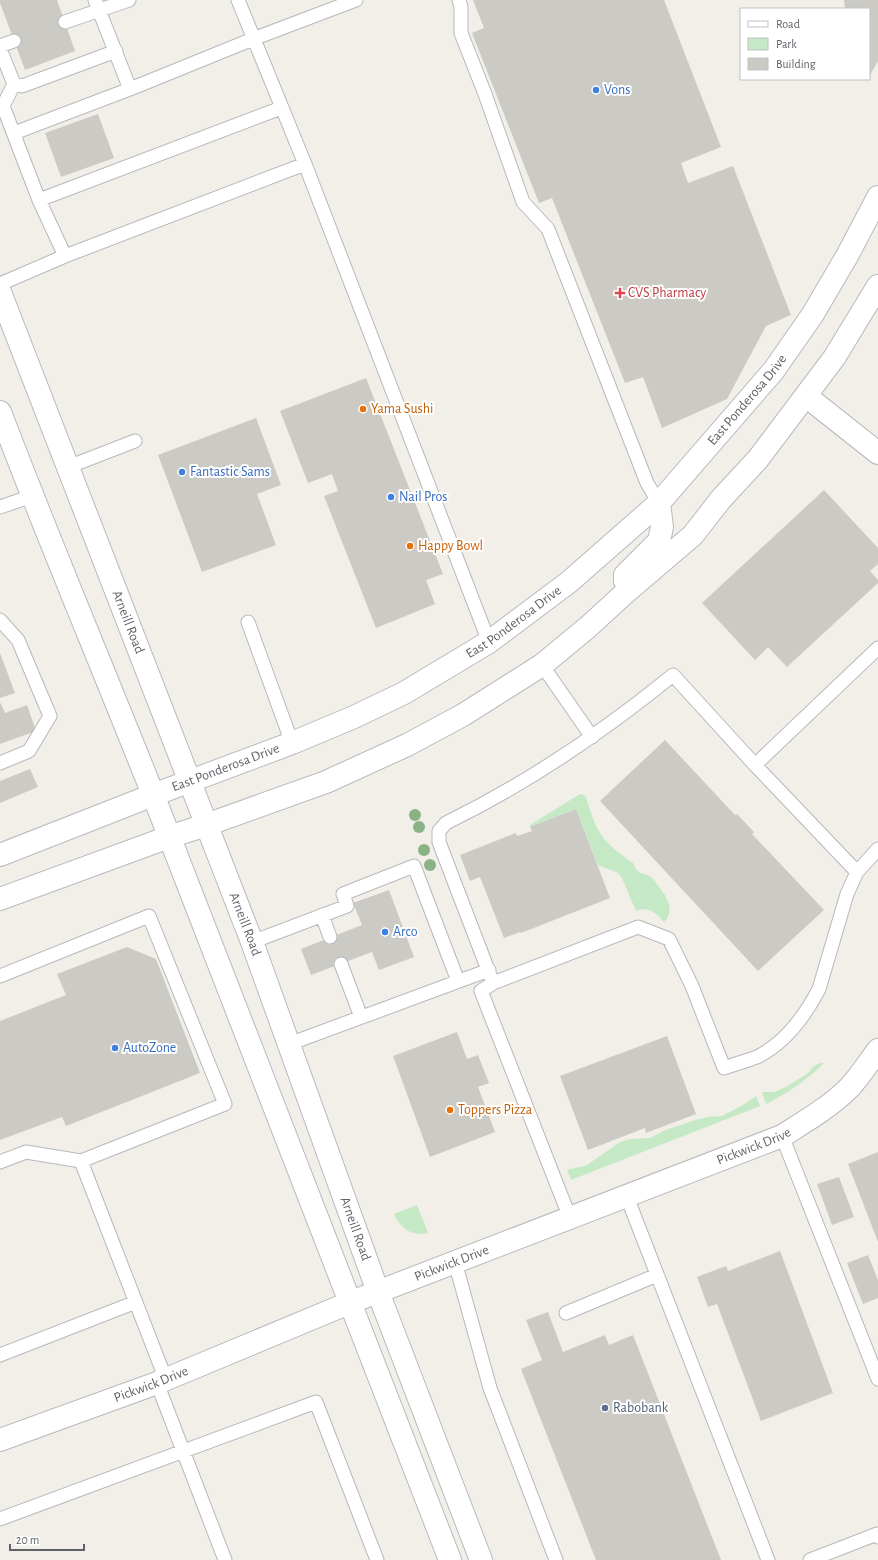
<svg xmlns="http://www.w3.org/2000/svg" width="878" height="1560" font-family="'Alegreya Sans',sans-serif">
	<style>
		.green { fill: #c5e8c5 }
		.building { fill: #cccac5 }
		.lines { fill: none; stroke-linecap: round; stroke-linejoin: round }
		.lane-casing { stroke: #b5b8bc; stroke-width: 15 }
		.street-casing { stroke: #b5b8bc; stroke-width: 24 }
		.secondary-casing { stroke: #b6babf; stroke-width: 24 }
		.lane { stroke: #fff; stroke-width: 13 }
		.street { stroke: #fff; stroke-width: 22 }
		.secondary { stroke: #fff; stroke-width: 22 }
		.tree { fill: #89b387 }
		.shop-dot { fill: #3f7fe0; stroke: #fff; stroke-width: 1.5 }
		.health-dot { fill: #e0444e; stroke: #fff; stroke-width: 1.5 }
		.food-dot { fill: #e8710a; stroke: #fff; stroke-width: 1.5 }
		.service-dot { fill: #5c6f8a; stroke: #fff; stroke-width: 1.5 }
		.labels { text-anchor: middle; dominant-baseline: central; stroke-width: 4; stroke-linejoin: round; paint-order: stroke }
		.shop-label { font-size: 14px; fill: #366cbe; stroke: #fff; text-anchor: start }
		.health-label { font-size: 14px; fill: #be3a42; stroke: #fff; text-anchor: start }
		.street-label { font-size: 14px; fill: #5f6368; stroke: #fff }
		.food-label { font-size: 14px; fill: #c56008; stroke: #fff; text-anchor: start }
		.service-label { font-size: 14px; fill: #4e5e75; stroke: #fff; text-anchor: start }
	</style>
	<rect width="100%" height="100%" fill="#f1efe8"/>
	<path class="green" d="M580 794 584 795 586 797C597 835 602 841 634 864 636 874 643 873 650 876 652 878 655 881 656 883 665 894 677 910 664 922 656 913 648 906 636 911L622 878 618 873 598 865 576 809 530 827V825Z
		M820 1063H824C807 1080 788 1093 766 1104L762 1092H774L786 1087 808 1073 814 1066Z
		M756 1096 760 1106 571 1180 567 1170 587 1165 620 1142 630 1139 650 1138 663 1131 695 1120 708 1117 722 1116 743 1105Z
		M417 1205 428 1233C412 1237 400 1228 394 1214Z"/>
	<path class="building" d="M0 0H57L75 51 25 70 0 3Z
		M473 0H664L721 147 681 163 688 183 733 166 791 315 766 326 727 399 662 428 643 377 625 383 552 198 539 203 472 33 484 28Z
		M844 0H878V61L869 77V9H845Z
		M98 114 114 158 61 177 45 133Z
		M366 378 443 574 426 580 435 604 376 628 324 496 338 491 332 474 308 483 280 411Z
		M256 418 281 485 257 494 276 545 202 572 158 455Z
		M824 490 878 548V564L870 571 878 580V583L787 667 768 647 755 660 702 603Z
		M0 653 15 693 0 698Z
		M0 702 5 713 27 705 36 731 0 744Z
		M665 740 735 815 737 814 754 832 752 834 824 910 758 971 600 801Z
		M30 769 38 787 0 803V781Z
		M576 809 610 898 521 933 520 932 504 938 480 877 470 881 460 855 516 833 517 836 532 831 530 827Z
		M389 890 414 957 379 970 372 952 311 975 301 949 362 925 353 903Z
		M127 947 156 959 200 1073 66 1126 62 1117 0 1140V1021L66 995 57 974Z
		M457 1032 467 1059 478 1055 489 1083 478 1087 495 1132 430 1157 393 1056Z
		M667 1036 696 1114 646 1133 645 1128 588 1150 560 1076Z
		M878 1152V1242L848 1164Z
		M839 1177 854 1217 832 1225 817 1184Z
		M780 1251 833 1393 761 1421 717 1304 708 1307 697 1277 726 1266 728 1271Z
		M868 1255 878 1280V1298L863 1304 847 1263Z
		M548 1312 563 1352 605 1335 609 1345 633 1335 721 1560H596L521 1369 542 1360 526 1320Z"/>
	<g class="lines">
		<defs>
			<path id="lane" d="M95 0 130 89
				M238 0 305 164 489 642
				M459 0 461 7V33L485 94 523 202 548 229 647 483 659 503
				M65 22 129 0
				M0 46 14 41
				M0 49 14 84 22 86 116 51
				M14 84 3 106 39 200 281 108
				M14 133 130 89 253 39 356 0
				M39 200 65 256
				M0 284 65 256 305 164
				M68 467 135 441
				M0 507 32 496
				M0 620 18 640 50 716 29 751 0 763
				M248 622 292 743
				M542 665 592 737
				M755 765 878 648
				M322 915 330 937
				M252 942 347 906 343 894 414 866 458 981
				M341 964 361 1017
				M0 976 149 916 225 1104 81 1161
				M493 983 439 842V831L446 823C528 783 603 732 673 675L755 765 857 872
				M289 1044 489 970
				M782 1136 878 1379
				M0 1162 26 1152 81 1161 166 1380
				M627 1197 768 1560
				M570 1218 481 991 493 983 638 927 669 939 692 986 724 1068C735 1064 746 1061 757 1057 785 1043 805 1016 819 989L847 894 857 872 878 849
				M455 1262 490 1388 556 1560
				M566 1313 657 1275
				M0 1355 136 1302
				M157 1383 225 1560
				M0 1519 316 1402 377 1560
				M810 1560 877 1534 878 1537"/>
			<g id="street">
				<path d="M806 396 878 453"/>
				<path id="s1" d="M0 1440 157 1383 349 1303 782 1136C806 1121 830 1107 850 1087 860 1076 869 1062 878 1050"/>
			</g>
			<g id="secondary">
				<path id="s2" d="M0 292 252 942 378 1292 481 1560"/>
				<path d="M0 412C49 541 103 668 154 797 253 1051 350 1306 450 1560"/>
				<path d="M625 581V575L659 541 662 527 659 503"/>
				<path id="s3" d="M0 855 153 795 292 743 354 717 404 693 489 642 569 582 659 503 774 370 813 314 847 256 878 197"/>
				<path d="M0 899 169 837 206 825 326 782 407 745 463 715 542 665 588 627 624 594 693 535 721 499 758 459 834 358 878 286"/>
			</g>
		</defs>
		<use href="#lane" class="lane-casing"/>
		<use href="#street" class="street-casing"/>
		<use href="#secondary" class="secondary-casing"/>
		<use href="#lane" class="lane"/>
		<use href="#street" class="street"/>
		<use href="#secondary" class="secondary"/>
	</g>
	<g class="tree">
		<circle cx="415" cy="815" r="6"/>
		<circle cx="419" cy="827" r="6"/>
		<circle cx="424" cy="850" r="6"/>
		<circle cx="430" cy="865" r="6"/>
	</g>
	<g class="shop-dot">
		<circle cx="596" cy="90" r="4"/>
		<circle cx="182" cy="472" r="4"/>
		<circle cx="391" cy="497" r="4"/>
		<circle cx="385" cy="932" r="4"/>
		<circle cx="115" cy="1048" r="4"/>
	</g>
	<path class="health-dot" d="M618 287h4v4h4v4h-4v4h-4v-4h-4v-4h4z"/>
	<g class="food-dot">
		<circle cx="363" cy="409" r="4"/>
		<circle cx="410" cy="546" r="4"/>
		<circle cx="450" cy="1110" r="4"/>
	</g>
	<circle class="service-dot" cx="605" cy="1408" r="4"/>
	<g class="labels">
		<g class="shop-label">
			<text x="604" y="90">Vons</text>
			<text x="190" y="472">Fantastic Sams</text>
			<text x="399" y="497">Nail Pros</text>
			<text x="393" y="932">Arco</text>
			<text x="123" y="1048">AutoZone</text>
		</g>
		<g class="health-label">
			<text x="628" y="293">CVS Pharmacy</text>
		</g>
		<g class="street-label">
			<text stroke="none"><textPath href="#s3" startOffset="890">East Ponderosa Drive</textPath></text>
			<text stroke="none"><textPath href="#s2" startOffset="354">Arneill Road</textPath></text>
			<text stroke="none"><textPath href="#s3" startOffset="566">East Ponderosa Drive</textPath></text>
			<text stroke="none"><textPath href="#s3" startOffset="242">East Ponderosa Drive</textPath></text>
			<text stroke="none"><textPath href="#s2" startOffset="678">Arneill Road</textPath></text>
			<text stroke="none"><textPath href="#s1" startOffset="809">Pickwick Drive</textPath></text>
			<text stroke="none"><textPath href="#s2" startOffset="1002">Arneill Road</textPath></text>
			<text stroke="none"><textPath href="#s1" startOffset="485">Pickwick Drive</textPath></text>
			<text stroke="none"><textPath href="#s1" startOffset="161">Pickwick Drive</textPath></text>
		</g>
		<g class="food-label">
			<text x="371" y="409">Yama Sushi</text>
			<text x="418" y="546">Happy Bowl</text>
			<text x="458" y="1110">Toppers Pizza</text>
		</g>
		<g class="service-label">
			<text x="613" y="1408">Rabobank</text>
		</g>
	</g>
	<rect x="740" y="8" width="130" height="72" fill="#ffffff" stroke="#bfc1c3"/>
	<rect x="748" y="21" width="20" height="6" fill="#ffffff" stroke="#bfc1c3"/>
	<text x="776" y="28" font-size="12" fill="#5f6368">Road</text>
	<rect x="748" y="38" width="20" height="12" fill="#c5e8c5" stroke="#bfc1c3"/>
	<text x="776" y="48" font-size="12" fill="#5f6368">Park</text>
	<rect x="748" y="58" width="20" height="12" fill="#cccac5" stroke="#bfc1c3"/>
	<text x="776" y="68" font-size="12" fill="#5f6368">Building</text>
	<path d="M10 1544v6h74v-6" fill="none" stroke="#5f6368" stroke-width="2"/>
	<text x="16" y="1544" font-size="12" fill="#5f6368" stroke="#ffffff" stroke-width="3" paint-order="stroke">20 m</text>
</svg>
